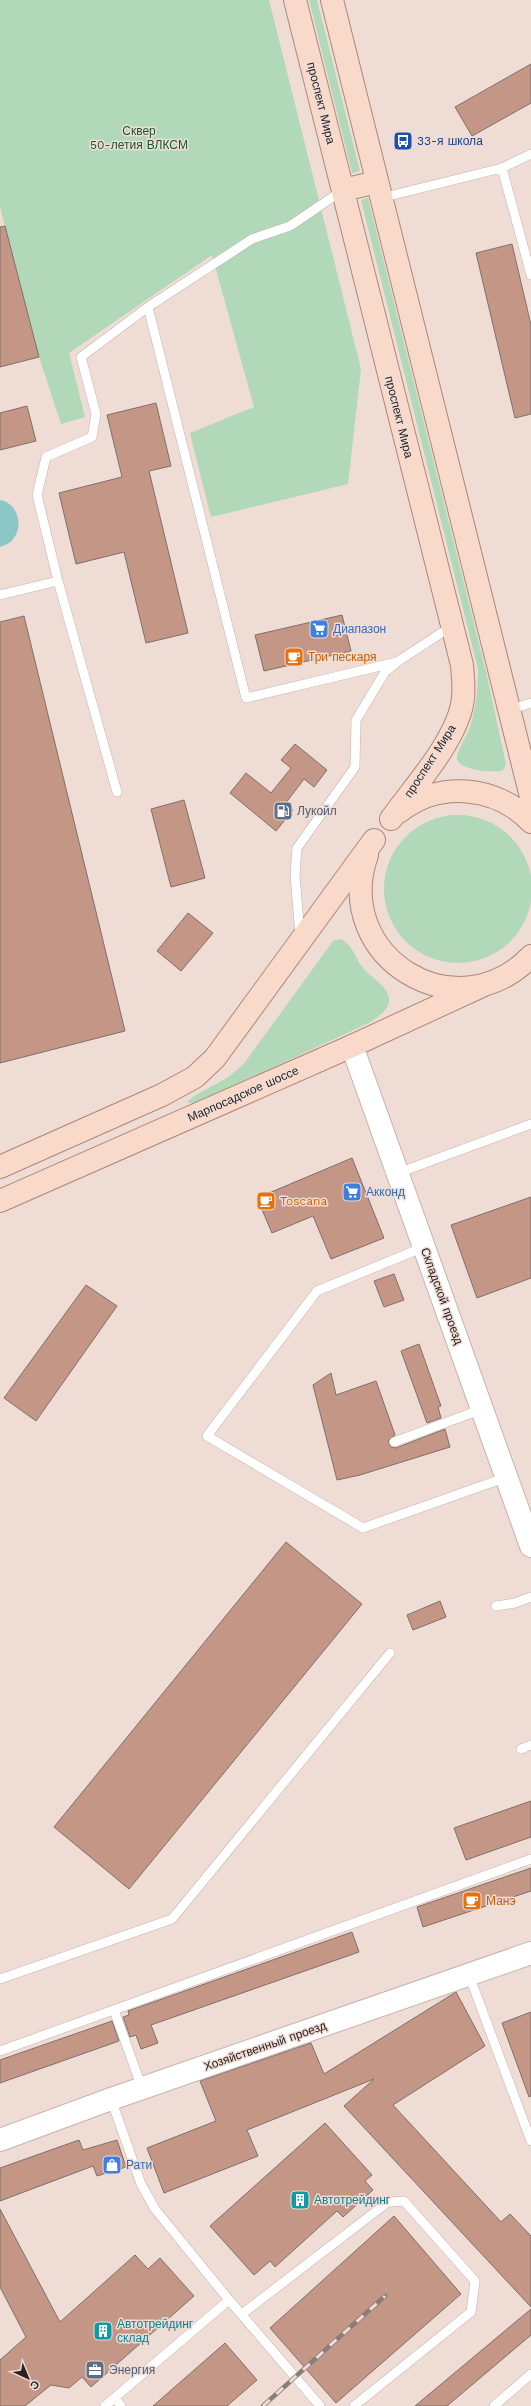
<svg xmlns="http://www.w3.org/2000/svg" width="531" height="2406" font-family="'Work Sans',sans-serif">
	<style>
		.green { fill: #b1d8b8 }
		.water { fill: #8cc7c7 }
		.building { fill: #c49685; stroke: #806f6a }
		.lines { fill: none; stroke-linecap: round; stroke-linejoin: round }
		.lane-casing { stroke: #c5b3ad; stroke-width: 10 }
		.secondary-casing { stroke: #c5b3ad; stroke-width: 24 }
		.primary-casing { stroke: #ad8877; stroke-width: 24 }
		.lane { stroke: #fff; stroke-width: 9 }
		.secondary { stroke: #fff; stroke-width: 22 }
		.primary { stroke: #f8d9ca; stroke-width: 22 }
		.rail-casing { stroke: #8a7e79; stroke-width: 4.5 }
		.rail { stroke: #eedcd5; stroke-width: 3; stroke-dasharray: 9; stroke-linecap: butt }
		.labels { text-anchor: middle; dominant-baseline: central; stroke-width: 3; stroke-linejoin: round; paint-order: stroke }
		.street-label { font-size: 12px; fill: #2a2321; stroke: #eedcd5 }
		.park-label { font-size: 12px; fill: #1b552c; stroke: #eedcd5 }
		.transit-label { font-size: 12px; fill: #164399; stroke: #eedcd5; text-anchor: start }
		.shop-label { font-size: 12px; fill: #366cbe; stroke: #eedcd5; text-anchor: start }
		.food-label { font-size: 12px; fill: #c56008; stroke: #eedcd5; text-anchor: start }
		.service-label { font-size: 12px; fill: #4e5e75; stroke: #eedcd5; text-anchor: start }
		.culture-label { font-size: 12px; fill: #0d838f; stroke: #eedcd5; text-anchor: start }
	</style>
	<rect width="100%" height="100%" fill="#eedcd5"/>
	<path class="green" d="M0 0H269L361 369 348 484 211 517 190 433 254 407 212 255 69 353 85 417 61 424 39 357 0 207Z
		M309 0H317L360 171 352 173Z
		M368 198 487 676 506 764 503 770C495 774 457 770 457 758 458 748 467 736 470 727 476 707 478 690 478 669L361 200Z
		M384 889a74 74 0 1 1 148 0a74 74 0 1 1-148 0Z
		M340 939C353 944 355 959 364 969 371 978 389 987 389 999 390 1010 378 1016 371 1022L193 1104 187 1102 194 1096 227 1078 243 1065 333 941Z"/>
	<path class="water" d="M0 500C18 503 24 526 13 539 11 543 4 545 0 547Z"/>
	<path class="building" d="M531 64V103L472 136 455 107Z
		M5 226 39 357 0 367V227Z
		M512 244 531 325V414L515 418 476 253Z
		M156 403 171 466 149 471 188 633 146 643 124 552 76 564 59 493 122 477 107 415Z
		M27 406 36 441 0 450V413Z
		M342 615 351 651 264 671 255 635Z
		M24 616 125 1031 0 1063V622Z
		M295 744 327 770 314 787 304 779 285 804 293 810 276 831 230 793 246 773 271 793 291 768 281 760Z
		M184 800 205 878 171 887 151 809Z
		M188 913 213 933 181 971 157 951Z
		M352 1158 384 1238 331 1259 313 1216 272 1233 257 1198Z
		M531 1197V1278L477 1298 451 1225Z
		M394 1274 404 1300 384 1307 374 1281Z
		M86 1285 117 1306 36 1421 4 1398Z
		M419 1344 441 1406 438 1407 441 1418 427 1423 401 1351Z
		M331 1373 336 1395 376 1381 395 1435 388 1441 391 1447 396 1448 445 1429 450 1447 360 1475 337 1480 313 1385Z
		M286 1542 362 1604 129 1889 54 1827Z
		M440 1601 446 1617 413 1630 407 1615Z
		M531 1801V1837L466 1860 454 1828Z
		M531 1868V1891L423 1927 417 1907Z
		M352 1932 359 1952 151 2025 158 2043 141 2049 136 2035 130 2037 123 2017 129 2015 128 2011Z
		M456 1992 485 2046 393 2105 501 2222 510 2214 531 2236V2307L344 2106 374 2079 247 2130 258 2156 164 2193 147 2148 216 2121 200 2081 311 2043 324 2074Z
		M531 2012V2096L529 2097 502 2023Z
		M112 2021 119 2041 0 2083V2060Z
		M325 2123 372 2175 365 2181 373 2190 343 2217 337 2211 275 2267 270 2261 254 2275 210 2226Z
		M79 2140 83 2150 117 2140 126 2167 97 2176 93 2166 0 2201V2168Z
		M0 2209 60 2322 135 2255 148 2269 160 2258 194 2296 91 2387 82 2377 69 2388 51 2385 25 2406H0V2360L26 2337 0 2287Z
		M394 2216 461 2294 336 2403 270 2328Z
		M531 2309V2335L447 2406H415Z
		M225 2343 257 2380 227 2406H153Z"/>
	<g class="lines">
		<defs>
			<path id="lane" d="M502 168 531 275
				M381 198 502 168 531 154
				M148 307 246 698 397 662 452 626
				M58 581 37 495 46 457 92 437 96 414 81 357 148 307 252 239 290 226 343 190
				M0 595 58 581 117 792
				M509 710 531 703
				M300 936 295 875 297 848 355 767 356 720 385 672 395 664
				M398 1173 531 1124
				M424 1247 317 1291 207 1436 363 1528 507 1477
				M394 1442 482 1409
				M496 1606 515 1603 531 1597
				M521 1749 531 1745
				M469 1975 531 2141
				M0 1979 172 1919 390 1653
				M114 2010 142 2088
				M0 2051 531 1859
				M111 2099 141 2184 155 2209 229 2300 320 2406
				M242 2314 388 2202 404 2201 475 2281 471 2312 354 2406
				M115 2398 121 2406
				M105 2406 229 2300
				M494 2406 531 2374"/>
			<path id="secondary" d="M352 1046 531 1546
				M0 2140 111 2099 531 1953"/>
			<path id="primary" d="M295 0 462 665C463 678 465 691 462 705 454 743 414 787 391 819
				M332 0 531 797
				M343 190 377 182
				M399 812C439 780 497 786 531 822
				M367 855C331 957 457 1034 531 956
				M0 1167 162 1095 195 1077 215 1058 374 840
				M0 1201 352 1046 484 985"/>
		</defs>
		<use href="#lane" class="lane-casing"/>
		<use href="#secondary" class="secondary-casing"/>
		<use href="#primary" class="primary-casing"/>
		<use href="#lane" class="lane"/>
		<use href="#secondary" class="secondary"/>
		<use href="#primary" class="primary"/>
		<defs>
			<path id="rail" d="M263 2406 385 2296"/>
		</defs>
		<use href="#rail" class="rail-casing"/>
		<use href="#rail" class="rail"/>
	</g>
	<defs>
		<symbol id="bus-square" viewBox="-11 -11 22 22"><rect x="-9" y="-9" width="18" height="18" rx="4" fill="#1a4fb4" stroke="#eedcd5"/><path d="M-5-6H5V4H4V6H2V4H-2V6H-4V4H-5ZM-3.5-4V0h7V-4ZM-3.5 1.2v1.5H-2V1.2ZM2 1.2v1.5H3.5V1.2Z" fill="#fff"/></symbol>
		<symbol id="supermarket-square" viewBox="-11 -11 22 22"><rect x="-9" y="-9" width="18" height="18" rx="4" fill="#3f7fe0" stroke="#eedcd5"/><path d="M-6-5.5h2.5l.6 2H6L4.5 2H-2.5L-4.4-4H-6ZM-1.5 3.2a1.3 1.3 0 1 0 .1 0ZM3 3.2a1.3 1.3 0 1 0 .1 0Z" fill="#fff"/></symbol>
		<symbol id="cafe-square" viewBox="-11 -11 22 22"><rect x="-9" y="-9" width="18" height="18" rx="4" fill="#e8710a" stroke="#eedcd5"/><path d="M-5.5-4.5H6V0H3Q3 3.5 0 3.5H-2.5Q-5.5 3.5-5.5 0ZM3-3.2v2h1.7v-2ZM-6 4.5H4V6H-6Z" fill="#fff"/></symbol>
		<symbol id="fuel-square" viewBox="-11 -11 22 22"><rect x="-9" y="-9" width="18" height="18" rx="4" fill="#5c6f8a" stroke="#eedcd5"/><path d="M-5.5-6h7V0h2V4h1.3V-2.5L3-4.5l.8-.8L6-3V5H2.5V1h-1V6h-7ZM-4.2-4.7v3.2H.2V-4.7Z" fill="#fff"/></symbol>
		<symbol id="shop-square" viewBox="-11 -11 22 22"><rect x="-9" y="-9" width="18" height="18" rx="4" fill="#3f7fe0" stroke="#eedcd5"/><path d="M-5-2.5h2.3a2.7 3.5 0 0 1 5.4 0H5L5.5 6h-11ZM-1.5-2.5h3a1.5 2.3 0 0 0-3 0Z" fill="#fff"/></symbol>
		<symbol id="building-square" viewBox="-11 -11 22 22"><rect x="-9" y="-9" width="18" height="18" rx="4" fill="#0f9aa8" stroke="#eedcd5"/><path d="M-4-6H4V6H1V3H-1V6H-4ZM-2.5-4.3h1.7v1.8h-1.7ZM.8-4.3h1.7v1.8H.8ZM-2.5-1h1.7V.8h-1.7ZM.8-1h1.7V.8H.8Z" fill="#fff"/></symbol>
		<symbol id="office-square" viewBox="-11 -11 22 22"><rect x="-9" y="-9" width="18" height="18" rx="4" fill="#5c6f8a" stroke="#eedcd5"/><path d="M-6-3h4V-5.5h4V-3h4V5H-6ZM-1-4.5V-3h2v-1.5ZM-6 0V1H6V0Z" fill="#fff"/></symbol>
	</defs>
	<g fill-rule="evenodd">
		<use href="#bus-square" x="392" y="130" width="22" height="22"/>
		<use href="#supermarket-square" x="308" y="618" width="22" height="22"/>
		<use href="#cafe-square" x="283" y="646" width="22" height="22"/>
		<use href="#fuel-square" x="272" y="800" width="22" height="22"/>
		<use href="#supermarket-square" x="341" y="1181" width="22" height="22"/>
		<use href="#cafe-square" x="255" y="1190" width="22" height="22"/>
		<use href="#cafe-square" x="461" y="1890" width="22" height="22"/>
		<use href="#shop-square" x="101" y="2154" width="22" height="22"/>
		<use href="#building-square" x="289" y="2189" width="22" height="22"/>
		<use href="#building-square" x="92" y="2320" width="22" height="22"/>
		<use href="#office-square" x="84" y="2359" width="22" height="22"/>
	</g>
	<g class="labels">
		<g class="street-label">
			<text transform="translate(321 103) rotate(76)">проспект Мира</text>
			<text transform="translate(399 417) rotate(76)">проспект Мира</text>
			<text transform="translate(430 761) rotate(-57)">проспект Мира</text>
			<text transform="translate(243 1094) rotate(-24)">Марпосадское шоссе</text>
			<text transform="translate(442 1296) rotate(70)">Складской проезд</text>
			<text transform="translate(265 2046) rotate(-19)">Хозяйственный проезд</text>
		</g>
		<g class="park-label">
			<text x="139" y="131">Сквер<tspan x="139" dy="14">50-летия ВЛКСМ</tspan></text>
		</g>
		<g class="transit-label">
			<text x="417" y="141">33-я школа</text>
		</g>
		<g class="shop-label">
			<text x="333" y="629">Диапазон</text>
			<text x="366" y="1192">Акконд</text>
			<text x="126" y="2165">Рати</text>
		</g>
		<g class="food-label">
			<text x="308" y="657">Три пескаря</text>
			<text x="280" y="1201">Toscana</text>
			<text x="486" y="1901">Манэ</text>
		</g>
		<g class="service-label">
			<text x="297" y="811">Лукойл</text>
			<text x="109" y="2370">Энергия</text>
		</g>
		<g class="culture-label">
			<text x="314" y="2200">Автотрейдинг</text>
			<text x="117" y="2324">Автотрейдинг<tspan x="117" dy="14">склад</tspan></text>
		</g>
	</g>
	<g transform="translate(28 2378) rotate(136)" stroke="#eedcd5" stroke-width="3" paint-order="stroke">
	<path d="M0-3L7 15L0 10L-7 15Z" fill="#2a2321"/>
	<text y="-6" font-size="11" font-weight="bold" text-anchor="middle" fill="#2a2321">С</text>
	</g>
</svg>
